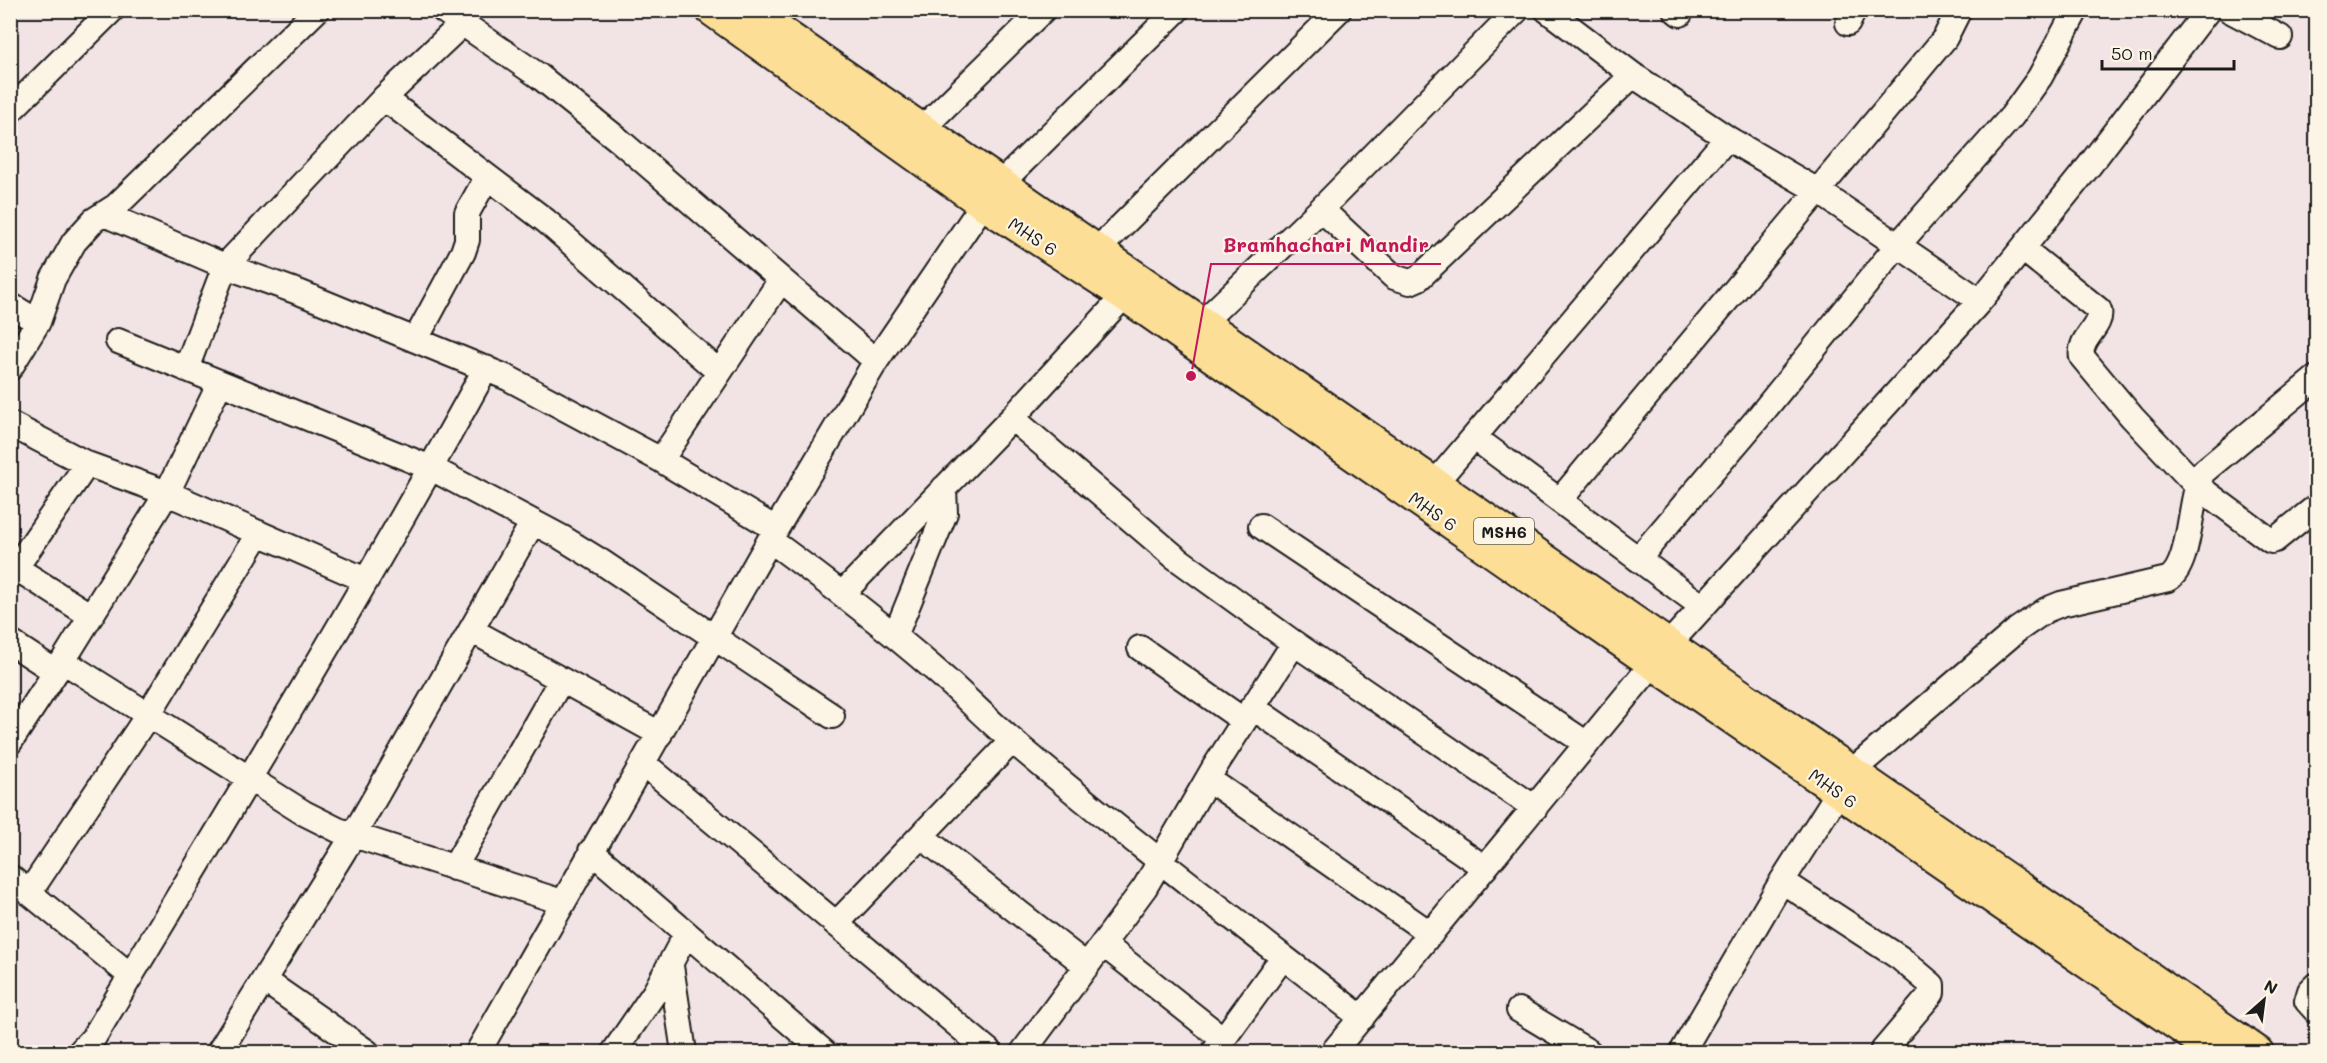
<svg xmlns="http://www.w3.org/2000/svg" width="2327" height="1063" font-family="Mali,sans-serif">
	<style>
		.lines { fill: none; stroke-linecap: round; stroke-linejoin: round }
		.minor-casing { stroke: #1c1c1c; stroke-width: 28 }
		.major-casing { stroke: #1c1c1c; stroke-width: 34 }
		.minor { stroke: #fcf5e5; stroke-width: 24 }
		.major { stroke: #fcde96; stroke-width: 30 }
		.labels { text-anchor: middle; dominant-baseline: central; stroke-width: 4.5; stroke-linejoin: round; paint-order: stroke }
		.shield { fill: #fcf5e5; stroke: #5f5d58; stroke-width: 1.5 }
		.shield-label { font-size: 16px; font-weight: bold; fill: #1c1c1c }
		.street-label { font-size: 18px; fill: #1c1c1c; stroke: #fcf5e5 }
		.leader { fill: none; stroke: #c2185b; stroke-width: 2 }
		.callout-dot { fill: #c2185b; stroke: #fcf5e5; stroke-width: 2 }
		.callout-label { font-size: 20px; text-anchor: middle; font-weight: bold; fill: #c2185b; stroke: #fcf5e5; stroke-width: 4.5; stroke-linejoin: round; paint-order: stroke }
	</style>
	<rect width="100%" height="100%" fill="#f2e3e5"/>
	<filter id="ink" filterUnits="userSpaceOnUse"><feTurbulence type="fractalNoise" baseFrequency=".0167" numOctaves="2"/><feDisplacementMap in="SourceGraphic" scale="12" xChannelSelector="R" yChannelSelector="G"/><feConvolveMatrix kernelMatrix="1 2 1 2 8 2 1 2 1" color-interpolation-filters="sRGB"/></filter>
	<g filter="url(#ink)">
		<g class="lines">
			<defs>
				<path id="minor" d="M443 10 539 76 620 141 876 361
					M1547 10 1633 75 1727 138 1818 191 1980 301
					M1675 10 1680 14
					M2229 10 2280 37
					M1848 23 1854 10
					M384 98 546 221 719 372
					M10 111 112 10
					M922 129 1043 10
					M1321 209 1394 277 1410 282 1419 278 1633 75
					M104 214 225 266 301 293 508 378 661 460 776 529
					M2023 249 2099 310C2103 327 2078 338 2082 357L2132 417 2196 485 2271 541 2275 540 2316 507
					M1097 250 1339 10
					M10 305 38 322
					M1203 322 1321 209 1517 10
					M416 339 463 252 467 240V213L487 177
					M118 341 431 468 561 537 600 561 832 716
					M10 368 38 322 53 279 74 242 94 220 116 206 317 10
					M186 369 225 266 384 98 462 24
					M1012 418 1175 557 1294 643 1535 808
					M10 424 87 464 167 493 366 580
					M1475 438 1703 607
					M661 460 781 280
					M1435 483 1727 138
					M1560 500 1912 78 1945 38 1959 10
					M1261 526 1587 744
					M770 540C826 581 881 623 934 669 961 692 986 719 1014 742 1127 838 1245 927 1362 1018
					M1638 559 1757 419 1897 246 2012 116 2040 77 2076 10
					M16 568 91 616
					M10 576 87 464
					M843 593 1012 418 1136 283
					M471 630 660 734
					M895 636 945 513 944 488
					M10 642 56 672
					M1140 648 1243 720
					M63 661 304 813 338 830 562 902
					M1252 707 1485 868
					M10 742 63 661 167 493 220 383
					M643 763 990 1052
					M1208 779 1431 934
					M921 836 1087 966
					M591 851 824 1052
					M454 868 561 680
					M10 877 131 976
					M1782 881 1900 958 1932 985V993L1882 1052
					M29 893 148 715 259 533
					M836 924 1012 741
					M1103 944 1223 1039
					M671 966 684 1052
					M264 980 367 1052
					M2316 985 2310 991 2307 1001 2316 1011
					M1519 1010 1589 1052
					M80 1052 94 1037C227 815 362 595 486 368
					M219 1052 353 836 533 522
					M478 1052 776 529 876 361 983 204 1001 183 1177 10
					M614 1052 655 992 686 934
					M1023 1052 1145 887 1214 768 1294 643
					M1214 1052 1283 957
					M1333 1052 1669 644 1980 301 2089 166 2208 10
					M1682 1052 1782 881 1852 771 2017 630 2046 610 2061 604 2168 579C2192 565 2188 499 2203 472L2316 378"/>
				<path id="major" d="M711 10 983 204 1125 296 1653 664 2216 1052
					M750 10 2258 1052"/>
			</defs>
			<use href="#minor" class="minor-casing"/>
			<use href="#major" class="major-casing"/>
			<use href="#minor" class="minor"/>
			<use href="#major" class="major"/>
		</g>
	</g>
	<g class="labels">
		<rect class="shield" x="1474" y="518" width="60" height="26" rx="4.5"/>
		<g class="shield-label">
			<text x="1504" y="531">MSH6</text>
		</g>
		<g class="street-label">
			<text transform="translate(1033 236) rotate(33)">MHS 6</text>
			<text transform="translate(1433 511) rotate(35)">MHS 6</text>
			<text transform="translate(1833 788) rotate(35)">MHS 6</text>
		</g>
	</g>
	<path class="leader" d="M1191 376L1211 264H1441"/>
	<circle class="callout-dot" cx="1191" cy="376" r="6"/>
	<g class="callout-label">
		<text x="1326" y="252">Bramhachari Mandir</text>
	</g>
	<rect width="2327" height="1063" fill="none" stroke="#fcf5e5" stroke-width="36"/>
	<rect x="18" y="18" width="2291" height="1027" fill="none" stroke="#1c1c1c" stroke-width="2" filter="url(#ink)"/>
	<g transform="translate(2264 1000) rotate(28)" stroke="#fcf5e5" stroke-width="4.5" paint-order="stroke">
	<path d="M0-4.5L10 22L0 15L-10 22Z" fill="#1c1c1c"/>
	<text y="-9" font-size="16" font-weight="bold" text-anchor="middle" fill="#1c1c1c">N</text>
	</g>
	<path d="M2102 60v9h132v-9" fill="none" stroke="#1c1c1c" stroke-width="3"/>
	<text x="2111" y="60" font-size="18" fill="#1c1c1c" stroke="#fcf5e5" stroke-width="4.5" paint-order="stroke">50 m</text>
</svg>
